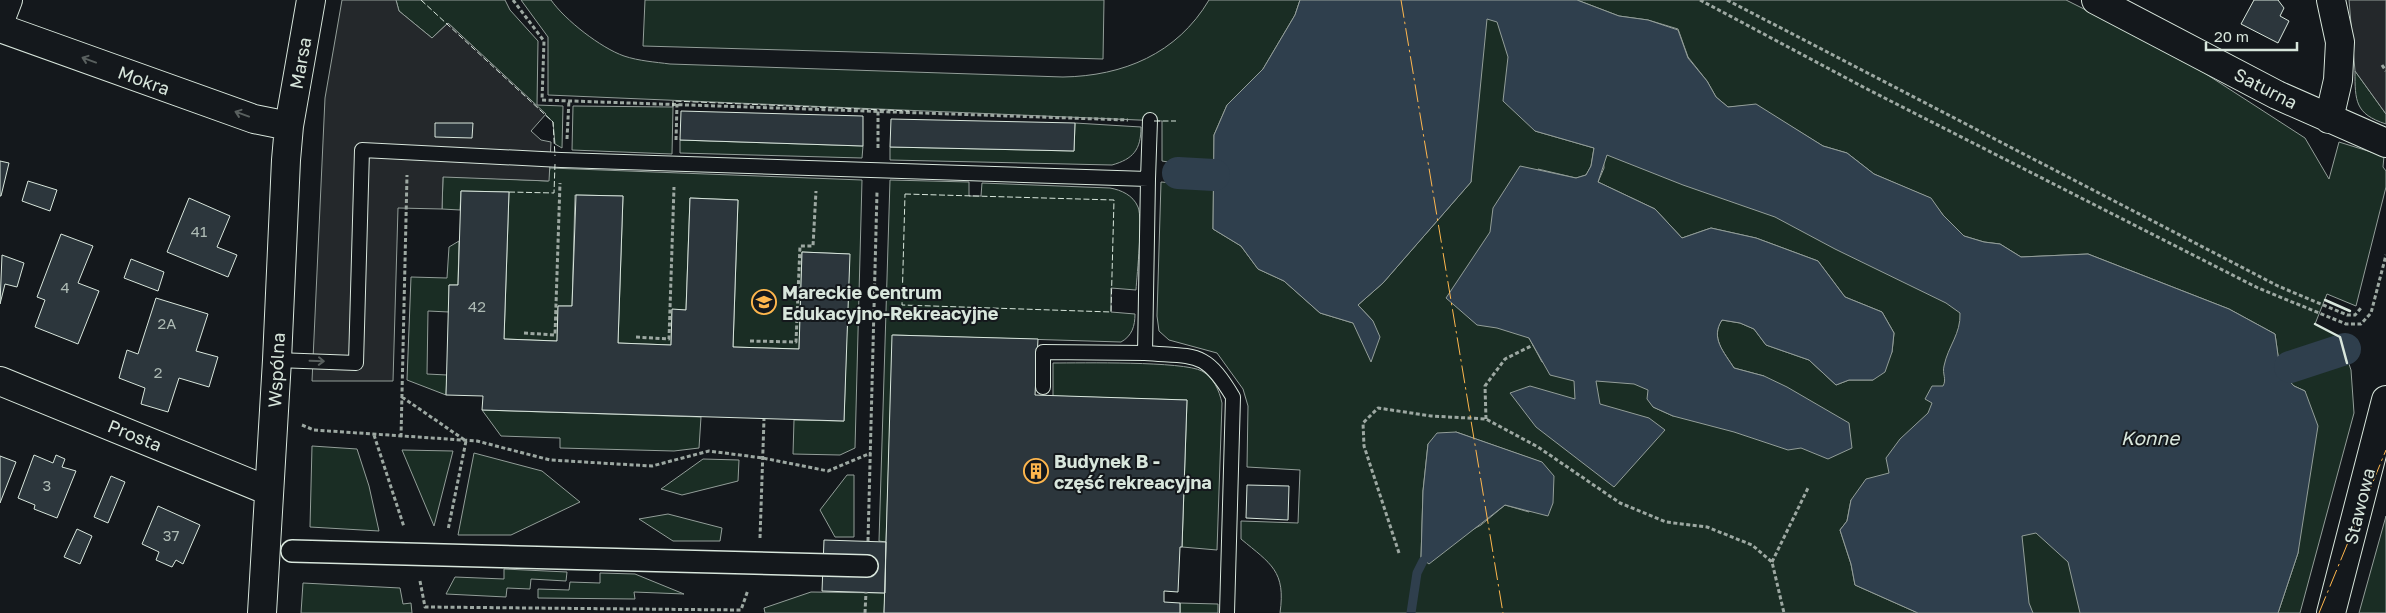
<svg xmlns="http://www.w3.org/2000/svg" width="2386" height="613" font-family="'Golos Text',sans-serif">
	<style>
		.green { fill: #1a2d24; stroke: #939e99; fill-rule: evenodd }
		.parking { fill: #24282b; stroke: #939e99 }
		.water { fill: #2f3f4d; stroke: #939e99 }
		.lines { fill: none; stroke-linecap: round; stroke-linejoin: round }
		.stream { stroke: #2f3f4d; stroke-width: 9 }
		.canal { stroke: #2f3f4d; stroke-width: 32 }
		.building { fill: #2c363c; stroke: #d8e6dc }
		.service-casing { stroke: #d8e6dc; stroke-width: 16 }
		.pedestrian-casing { stroke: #d8e6dc; stroke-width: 24 }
		.minor-casing { stroke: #d8e6dc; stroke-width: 30 }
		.path { stroke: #9da8a2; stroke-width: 3; stroke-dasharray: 4 2.5; stroke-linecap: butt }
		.service { stroke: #14181c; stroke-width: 14 }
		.pedestrian { stroke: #14181c; stroke-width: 21 }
		.minor { stroke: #14181c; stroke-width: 28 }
		.fence { stroke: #d8e6dc; stroke-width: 1; stroke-dasharray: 6 2.5; stroke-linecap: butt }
		.wall { stroke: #d8e6dc; stroke-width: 2.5 }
		.power { stroke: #ffb74d; stroke-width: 1; stroke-dasharray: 18 4 2.5 4; stroke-linecap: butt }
		.oneway { stroke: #59605f }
		.labels { text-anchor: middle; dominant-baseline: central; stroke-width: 4; stroke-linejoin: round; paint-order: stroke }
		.number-label { font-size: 15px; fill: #adbab4 }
		.street-label { font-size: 18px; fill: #d8e6dc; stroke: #14181c }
		.poi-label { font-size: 18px; font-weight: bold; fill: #d8e6dc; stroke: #14181c; text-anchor: start }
		.water-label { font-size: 19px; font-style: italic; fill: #d8e6dc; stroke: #14181c }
	</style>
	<rect width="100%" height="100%" fill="#14181c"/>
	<path class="green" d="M396 0H505L510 10 538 41 537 105 563 106 562 148 555 144 553 122 448 23 432 38 399 11Z
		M521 0H551C565 20 601 48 624 56 639 61 655 62 670 64L1063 77C1123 76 1177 54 1209 0H1300L1295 15 1263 69 1227 105 1214 135 1213 229 1241 246 1258 269 1284 281 1320 313 1353 323 1373 321 1358 305 1383 283 1471 182 1476 19 1576 0 1535 131 1594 148 1591 166 1586 175 1576 178 1538 169 1529 338 1542 362 1646 376 1653 407 1673 416 1764 376 1734 368C1724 352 1710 338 1722 320L1740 323 1754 329 1766 345 1809 360 1836 385 1849 380H1873L1892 352 1894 333 1882 312 1845 297 1818 261 1756 238 1711 228 1682 238 1655 209 1598 182 1604 168 1603 148 1724 188 1979 315 1932 445 1851 500 1847 521 1840 530 1851 564 1855 585 1918 613H1280C1286 571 1271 564 1241 539V521L1298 523 1300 470 1247 467 1248 406 1243 389 1217 353 1169 340 1159 331 1157 316 1161 182 1174 183V163L1162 161V121L548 95V37ZM1456 432 1541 462 1529 512 1505 505 1481 525 1421 558 1423 491 1428 444Z
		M645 0H1104L1103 59 643 46Z
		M1577 0H2066L2140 37 2155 41 2305 138 2329 179 2339 142 2384 156 2383 167 2386 171V187L2356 306 2327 294 2315 324 2340 337 2351 370 2354 413 2300 613H2278L2298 553 2305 391 2294 386 2284 376 2293 372 2288 361 2279 363 2275 334 2229 309 2088 254 2021 257 2000 244 1984 242 1964 236 1943 215 1930 198 1874 174 1847 153 1823 146 1756 105 1728 107 1716 97 1707 81 1688 57 1678 29 1648 20 1619 16Z
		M2355 71 2386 114V124C2355 114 2355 101 2355 71Z
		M573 106 673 107 672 154 572 150Z
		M1075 123 1141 127C1141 150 1133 159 1112 165L890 160V147L1074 151Z
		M680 140 863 146 862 158 680 153Z
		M550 168 862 180 855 448 840 455 793 454 794 420 844 421 849 254 802 252 799 349 733 347 738 200 690 198 686 310H672L671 345 618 343 623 196 575 195 572 306H558L557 341 504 339 509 192 461 191 460 210 442 209 443 176 548 181Z
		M890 180 969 182V196H981L982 183 1110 188C1121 190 1133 195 1138 207 1143 220 1137 273 1136 290L1111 288V312L1135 314C1135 326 1132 336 1121 342L893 335 886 542 879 541Z
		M459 241 458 285H449V312L428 311 427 374 447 375 446 395 407 380 411 277 447 278 449 247Z
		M1053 363C1081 363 1183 361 1202 371 1214 378 1219 390 1222 403L1217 550 1182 547 1187 400 1053 396Z
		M482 410 701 417 699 448 674 451 560 448V438L501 436Z
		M312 446 357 449 369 486 379 531 310 527Z
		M402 450 453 451 434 526Z
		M474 453 542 471 580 502 511 535H458Z
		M703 459 739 460 738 481 682 495 661 489Z
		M847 475H854V537H835L820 510Z
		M2025 512 2066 534 2096 613H2019L2012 585Z
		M668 514 722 528 720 541H673L639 519Z
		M2386 516V613H2359Z
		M504 569 567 572 566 581 531 579 530 589 507 588 506 597 446 594 455 577 504 579Z
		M600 573 635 574 684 594 634 592 635 599 538 598V589L569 590 570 582 600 583Z
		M303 583 400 588 403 604 411 603 412 613H301Z
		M811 592 885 593 884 613H765L764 608Z
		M1180 603 1218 604V613H1180Z"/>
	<path class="parking" d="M342 0H396L399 11 432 38 448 23 546 114 531 131 541 140 551 142 549 181 443 177 442 209 398 208 393 381H312L325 98Z
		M2349 0H2386V114L2355 71Z"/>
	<path class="water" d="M1300 0H1577L1619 16 1648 20 1678 30 1688 58 1707 81 1716 97 1728 107 1756 104 1823 146 1847 153 1874 174 1931 198 1943 215 1964 236 1984 242 2000 244 2021 257 2088 254 2229 309 2275 334 2279 362 2288 361 2293 372 2285 376 2294 386 2305 391 2318 426 2298 553 2278 613H2080L2068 562 2036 533 2022 536 2029 603 2033 613H1918L1855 585 1851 564 1840 530 1847 521 1851 500 1866 479 1889 473 1886 458 1900 439 1928 413 1932 403 1925 399 1932 386H1943C1947 379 1942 374 1944 366 1948 346 1961 334 1960 313L1946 303 1835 249 1775 217 1683 185 1607 155 1598 182 1655 209 1682 238 1711 228 1756 238 1818 261 1845 297 1882 312 1894 333 1892 352 1885 372 1873 380H1849L1836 385 1809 360 1766 345 1754 329 1740 323 1722 320C1710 338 1724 352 1734 368L1764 376 1787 387 1849 423 1852 448 1828 459 1801 448 1788 450 1734 432 1673 416 1653 407 1647 399 1648 390 1634 384 1596 381 1600 404 1649 418 1665 430 1614 487 1536 427 1510 393 1530 386 1575 399 1574 381 1550 375 1529 338 1497 328 1477 325 1446 298 1490 232 1493 208 1520 166 1576 178 1586 175 1591 166 1594 148 1535 131 1503 101 1508 57 1497 22 1487 19 1471 182 1383 283 1358 305 1373 321 1380 337 1371 362 1353 323 1320 313 1284 281 1258 269 1241 246 1213 229 1214 135 1227 105 1263 69 1295 15Z
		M1456 432 1542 462 1554 476 1553 503 1548 516 1505 505 1429 564 1421 558 1423 491 1428 444 1437 433Z"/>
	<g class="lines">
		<path class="stream" d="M1411 613 1417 573 1423 561"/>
		<path class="canal" d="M1178 173 1214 175
			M2290 367 2345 349"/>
	</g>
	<path class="building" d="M2254 0H2278L2284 8 2280 16 2289 21 2278 43 2241 24Z
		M681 111 863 116V146L680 140Z
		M891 119 1075 123 1074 151 890 147Z
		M435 123H473L472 138 435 137Z
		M0 161 9 163 1 196H0Z
		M28 181 57 190 50 211 22 201Z
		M461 191 509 192 504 339 557 341 558 306H572L576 195 623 196 618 343 671 345 672 309 686 310 690 198 738 200 733 347 799 349 802 252 850 254 844 421 482 410 483 396 446 395 449 285H458Z
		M189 198 230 216 217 247 237 255 228 277 167 252Z
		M61 234 93 246 78 283 99 291 78 344 35 327 45 300 37 297Z
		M2 255 24 263 17 287 5 284 0 304Z
		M131 259 164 272 158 291 124 278Z
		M156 298 208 314 196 351 218 357 209 387 179 378 168 412 141 404 145 388 119 378 127 350 138 354Z
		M892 335 1038 339 1035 395 1187 400 1182 547H1180L1178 592 1164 591V602L1180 603V613H884Z
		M34 455 53 463 56 455 65 459 62 467 76 471 57 518 34 509 35 505 18 498Z
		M0 456 16 462 0 503Z
		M111 476 125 482 108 523 94 517Z
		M1247 485 1289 486 1288 520 1246 518Z
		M158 506 200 525 183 564 176 560 172 567 156 560 159 552 142 544Z
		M77 529 92 536 80 564 64 557Z
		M824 540 886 542 885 593 822 591Z"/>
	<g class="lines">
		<defs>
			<path id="service" d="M1148 179 1150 120
				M1145 353C1196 357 1205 350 1233 397L1227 613
				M277 360 356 363 362 150 561 160 1148 179 1145 353 1043 352V387"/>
			<path id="pedestrian" d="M292 551 867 566"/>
			<path id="minor" d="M2096 0 2277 95 2386 143
				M0 21 8 0
				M0 28 254 119 289 126
				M2329 119 2338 80 2340 42 2331 0
				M0 381 269 491
				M262 613 277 360 286 160 289 126 311 0
				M2331 613 2386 400"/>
		</defs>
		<use href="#service" class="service-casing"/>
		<use href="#pedestrian" class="pedestrian-casing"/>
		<use href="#minor" class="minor-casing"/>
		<path class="path" d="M513 0 544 41 542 100 1128 120
			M1700 0 1865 88 2258 288 2346 324H2361L2371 313 2386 255
			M1727 0 2278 286 2347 315H2355L2361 308
			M2382 65 2386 71
			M567 139 569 100
			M676 140 677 104
			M878 148V111
			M524 333 555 335 560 183
			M636 337 669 339 674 187
			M750 341 796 342 800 246H813L816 191
			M402 397 466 441 448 530
			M1486 419 1485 386 1505 359 1533 345
			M302 425 314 430 477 441 550 460 652 466 709 451 763 458 828 471 871 453
			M374 435 404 527
			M401 437 407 175
			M760 538 764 419
			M868 541 877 192
			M1399 553 1364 446 1363 423 1378 408 1431 416 1486 419 1538 447 1620 503 1666 522 1707 527 1752 545 1772 562 1784 613
			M1772 562 1808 488
			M420 581 425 607 741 610 748 590
			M865 613 866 592"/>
		<use href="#service" class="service"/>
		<use href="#pedestrian" class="pedestrian"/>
		<use href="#minor" class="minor"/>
		<path class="fence" d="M421 0 553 122 555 156
			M673 107V101L909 111
			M1154 121H1176
			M509 192 554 193 555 164
			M905 194 1114 200 1111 312 902 305Z"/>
		<path class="wall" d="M2325 300 2350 311
			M2315 324 2340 337 2347 363"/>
		<path class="power" d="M1401 0 1503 613
			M2319 613 2386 450"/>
	</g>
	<defs><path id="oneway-shaft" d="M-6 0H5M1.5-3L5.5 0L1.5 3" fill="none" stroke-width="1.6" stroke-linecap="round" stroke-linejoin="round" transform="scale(1.25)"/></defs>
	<g class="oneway">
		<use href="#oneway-shaft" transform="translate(89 60) rotate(-160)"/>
		<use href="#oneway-shaft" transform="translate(242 114) rotate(-160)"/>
		<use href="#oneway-shaft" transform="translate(317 361) rotate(2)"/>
	</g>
	<defs>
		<symbol id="school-ring" viewBox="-11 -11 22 22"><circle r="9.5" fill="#14181c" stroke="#ffb74d" stroke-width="1.5"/><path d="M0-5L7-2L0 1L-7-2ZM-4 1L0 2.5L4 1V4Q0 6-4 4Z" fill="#ffb74d"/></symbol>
		<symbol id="building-ring" viewBox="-11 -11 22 22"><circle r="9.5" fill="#14181c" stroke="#ffb74d" stroke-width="1.5"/><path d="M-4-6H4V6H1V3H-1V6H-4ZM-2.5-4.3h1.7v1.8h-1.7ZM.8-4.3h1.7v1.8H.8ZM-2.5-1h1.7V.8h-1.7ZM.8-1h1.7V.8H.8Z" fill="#ffb74d"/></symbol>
	</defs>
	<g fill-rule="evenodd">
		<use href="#school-ring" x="750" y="288" width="28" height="28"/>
		<use href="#building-ring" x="1022" y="457" width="28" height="28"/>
	</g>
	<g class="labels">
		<g class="number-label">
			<text x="199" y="231">41</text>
			<text x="65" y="287">4</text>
			<text x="477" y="306">42</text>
			<text x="167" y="323">2A</text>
			<text x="158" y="372">2</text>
			<text x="47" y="485">3</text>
			<text x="171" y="535">37</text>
		</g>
		<g class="street-label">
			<text transform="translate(300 63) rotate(-80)">Marsa</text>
			<text transform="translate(144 80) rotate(20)">Mokra</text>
			<text transform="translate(2266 88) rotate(27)">Saturna</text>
			<text transform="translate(276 370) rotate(-87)">Wspólna</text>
			<text transform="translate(135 435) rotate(22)">Prosta</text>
			<text transform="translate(2359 506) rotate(-76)">Stawowa</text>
		</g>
		<g class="poi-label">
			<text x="782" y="292">Mareckie Centrum<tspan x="782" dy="21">Edukacyjno-Rekreacyjne</tspan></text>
			<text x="1054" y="461">Budynek B -<tspan x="1054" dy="21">część rekreacyjna</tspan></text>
		</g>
		<g class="water-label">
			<text x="2150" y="437">Konne</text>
		</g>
	</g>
	<path d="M2206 42v8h91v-8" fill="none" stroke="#d8e6dc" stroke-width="2.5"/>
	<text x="2214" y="42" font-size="15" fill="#d8e6dc" stroke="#14181c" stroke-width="4" paint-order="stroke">20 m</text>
</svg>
